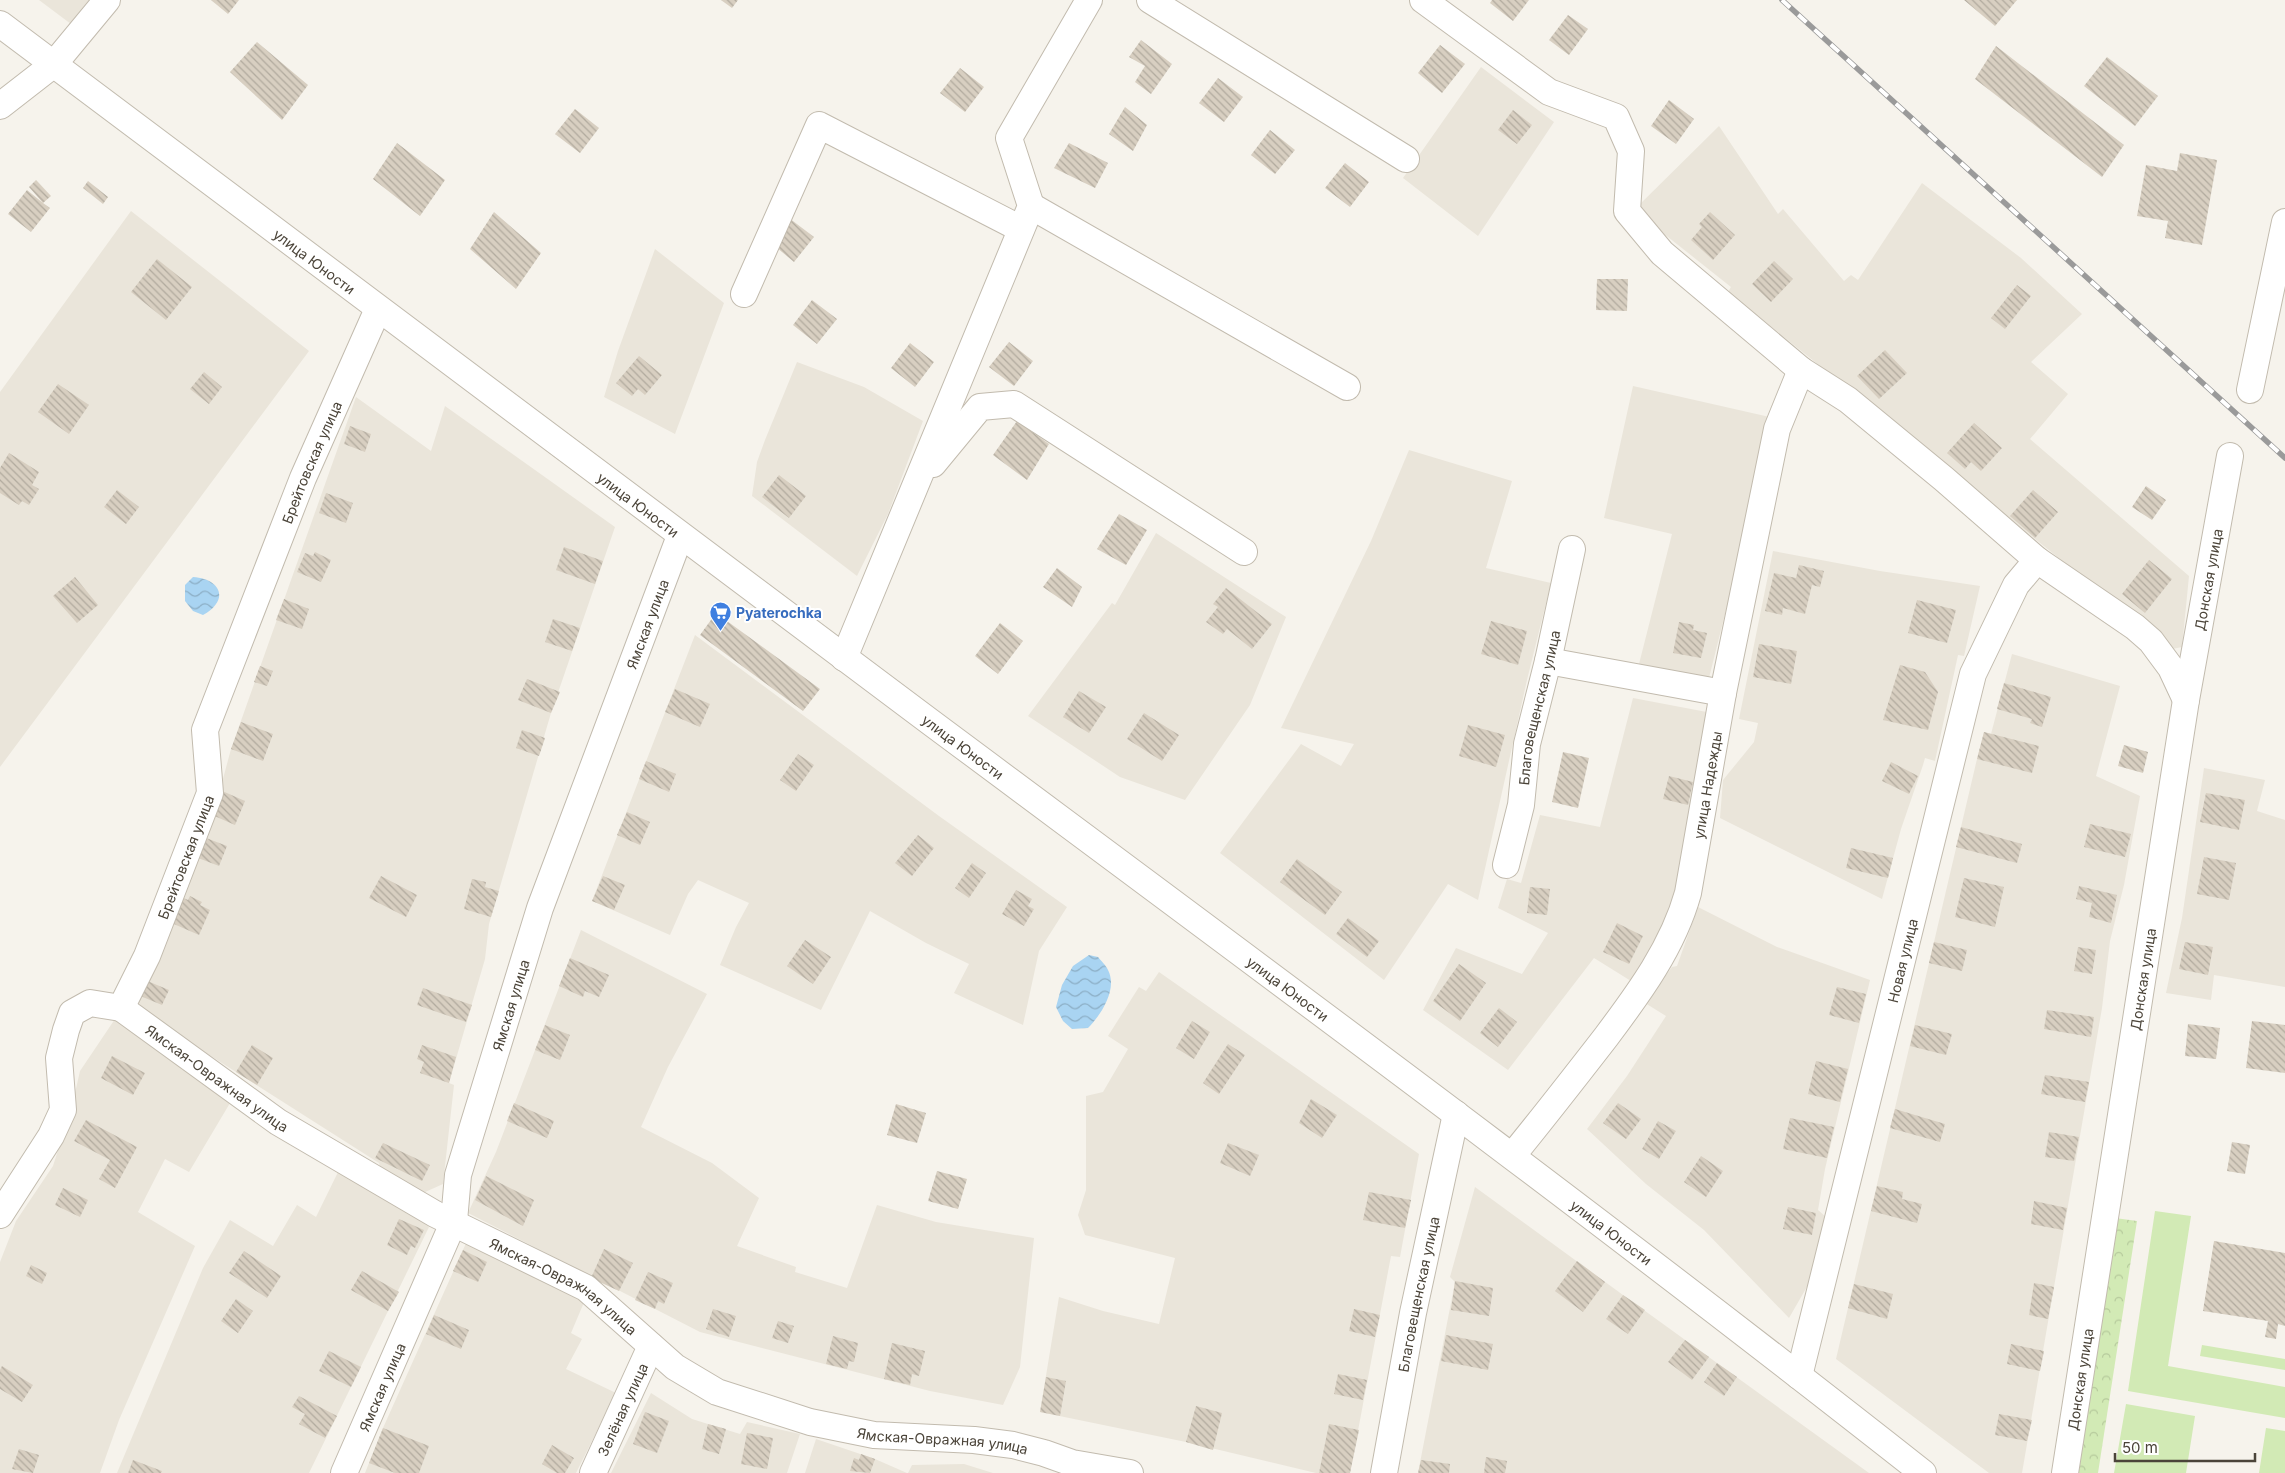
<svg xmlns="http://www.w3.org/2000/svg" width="2285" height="1473" font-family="Inter,sans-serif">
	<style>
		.residential { fill: #eae5da }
		.green { fill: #d2eab5 }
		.forest { fill: url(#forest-crowns) }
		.water { fill: url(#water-waves) }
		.building { fill: url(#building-back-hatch) }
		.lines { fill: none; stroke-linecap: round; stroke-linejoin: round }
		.minor-casing { stroke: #c2bbae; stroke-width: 28 }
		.minor { stroke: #fff; stroke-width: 26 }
		.rail-casing { stroke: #9a9a9a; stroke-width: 5.5 }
		.rail { stroke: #fff; stroke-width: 4; stroke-dasharray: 11; stroke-linecap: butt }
		.labels { text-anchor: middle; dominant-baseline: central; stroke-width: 4; stroke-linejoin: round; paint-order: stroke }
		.street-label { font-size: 14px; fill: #4b4439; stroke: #fff }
		.shop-label { font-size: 14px; font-weight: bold; fill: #366cbe; stroke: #fff; text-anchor: start }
	</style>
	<defs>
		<pattern id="forest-crowns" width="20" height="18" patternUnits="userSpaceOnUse" patternTransform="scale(1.25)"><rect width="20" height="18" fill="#d2eab5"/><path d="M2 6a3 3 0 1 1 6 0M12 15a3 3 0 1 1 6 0" fill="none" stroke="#b6ca9c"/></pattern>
		<pattern id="water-waves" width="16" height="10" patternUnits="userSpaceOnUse" patternTransform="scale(1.25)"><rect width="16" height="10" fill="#a9d4f2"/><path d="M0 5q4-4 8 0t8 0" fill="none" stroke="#8caec5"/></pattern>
		<pattern id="building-back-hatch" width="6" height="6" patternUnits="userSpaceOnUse" patternTransform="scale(1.25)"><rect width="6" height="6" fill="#d8cfc1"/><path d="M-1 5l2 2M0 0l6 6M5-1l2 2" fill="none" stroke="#b1aa9e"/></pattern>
	</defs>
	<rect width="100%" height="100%" fill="#f6f3ec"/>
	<path class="residential" d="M39 0H98L75 27Z
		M1481 67 1554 122 1478 236 1403 178Z
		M1719 126 1778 214 1783 209 1844 281 1851 275 1858 280 1922 183 2021 258 2082 314 2031 362 2068 394 2030 439 2189 576 2182 647 2172 649 1728 292 1731 287 1634 210Z
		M131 211 309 351 0 767V392Z
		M655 249 724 303 675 434 604 397 618 351Z
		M797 362 864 387 923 421 888 514 857 576 752 496 757 462 765 440Z
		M1633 386 1774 418 1709 678 1639 664 1672 534 1604 518Z
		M356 397 431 451 445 406 615 527 551 713 489 924 485 959 449 1083 454 1085 443 1184 423 1193 382 1174 379 1163 134 1007 220 790 231 749Z
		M1409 450 1512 481 1486 568 1551 583 1527 680 1478 900 1448 884 1384 980 1220 853 1301 744 1341 766 1354 744 1281 728 1371 541Z
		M1156 533 1286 617 1250 705 1185 800 1120 777 1028 716 1112 603 1115 605Z
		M1773 551 1880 571 1980 586 1964 656 1958 655 1935 761 1925 758 1923 765 1901 829 1882 899 1720 818 1723 780 1754 742 1758 723 1739 719Z
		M695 635 939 816 1067 907 1039 951 1023 1025 954 993 969 964 926 943 870 911 821 1010 720 965 736 927 749 903 698 880 688 894 670 935 592 901Z
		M2012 654 2120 686 2096 776 2140 796 2124 885 2110 941 2102 1008 2022 1473H1989L1836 1359 1977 759 1984 732 1991 734Z
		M1633 698 1712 713 1676 915 1631 981 1594 958 1508 1070 1423 1010 1456 948 1522 974 1548 933 1498 908 1507 879 1521 883 1540 815 1600 827Z
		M2204 768 2265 780 2257 811 2285 820V987L2214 975 2211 1000 2166 993 2182 918Z
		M1698 907 1777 947 1870 980 1825 1169 1818 1210 1826 1217 1808 1285 1789 1318 1704 1230 1646 1184 1587 1129 1627 1076 1666 1016 1645 1003 1672 967 1677 966Z
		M581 930 707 994 668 1067 641 1127 712 1163 759 1198 737 1246 796 1267 795 1272 847 1288 877 1205 936 1222 1034 1238 1020 1367 1003 1405 930 1391 700 1332 468 1213 496 1152Z
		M1159 972 1419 1154 1400 1257 1391 1256 1350 1473H1316L1186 1442 1040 1412 1059 1297 1103 1311 1159 1324 1175 1258 1085 1235 1078 1215 1086 1190V1096L1103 1092 1128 1049 1108 1036 1139 987 1146 991Z
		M115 1019 185 1071 233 1098 189 1172 165 1159 138 1212 195 1246 119 1420 100 1473H0V1262L16 1221 53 1166 72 1106 80 1071Z
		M340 1168 403 1207 429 1227 309 1473H117L203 1268 230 1220 273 1246 297 1205 316 1217Z
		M1475 1187 1623 1295 1869 1473H1418L1455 1282 1450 1277Z
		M467 1241 585 1300 571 1333 582 1339 566 1369 616 1393 576 1473H365L383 1428Z
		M651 1393 692 1419 740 1434 747 1422 800 1434 787 1473H611Z
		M816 1439 875 1459 907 1473H805Z
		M964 1464 993 1473H908L912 1465Z"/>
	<path class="green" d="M2155 1211 2191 1216 2168 1366 2285 1387V1418L2128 1391Z
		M2202 1345 2285 1359V1370L2200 1356Z
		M2126 1404 2195 1416 2186 1473H2114Z
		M2266 1428 2285 1431V1473H2259Z"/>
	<path class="forest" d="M2115 1218 2137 1221 2098 1473H2075Z"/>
	<path class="water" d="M193 577C221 579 230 600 203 615L193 611 185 601V585Z
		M1089 955 1098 957C1101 961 1106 965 1108 970 1118 989 1101 1015 1088 1028L1072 1029 1063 1021 1056 1007 1062 985 1073 966Z"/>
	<path class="building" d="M211 0H239L228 14Z
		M721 0H738L732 8Z
		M1492 0H1529L1513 21 1490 3Z
		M1964 0H2017L1995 26Z
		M1568 15 1588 29 1569 55 1549 40Z
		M1141 40 1172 64 1151 94 1135 82 1145 66 1129 57Z
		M257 42 308 85 282 120 230 72Z
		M1440 45 1465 64 1442 93 1418 73Z
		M1996 46 2124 145 2102 177 1975 79Z
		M2107 57 2158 96 2135 126 2084 86Z
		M960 68 984 87 965 112 940 93Z
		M1218 78 1243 97 1224 122 1199 103Z
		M1669 100 1694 119 1676 144 1651 126Z
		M1125 107 1147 125 1133 151 1109 134Z
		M575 109 599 128 580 153 555 134Z
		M1513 110 1532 125 1517 144 1498 130Z
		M1270 130 1295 150 1275 174 1251 155Z
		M397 143 445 180 420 216 373 179Z
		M1069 143 1108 163 1095 188 1054 168Z
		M2180 153 2217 160 2202 245 2165 238 2168 221 2137 216 2146 165 2177 171Z
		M1345 163 1369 182 1350 207 1325 188Z
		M36 180 51 196 43 203 50 208 31 232 8 214 27 190 43 203 29 187Z
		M88 181 108 197 103 204 83 188Z
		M494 212 541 253 516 289 470 249Z
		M1710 212 1735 235 1713 260 1691 240 1702 227 1699 224Z
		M789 218 814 237 794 262 770 242Z
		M157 259 192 287 166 320 131 292Z
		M1774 261 1793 279 1771 302 1752 284Z
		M1597 279H1628L1627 311 1596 310Z
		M2017 285 2031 296 2005 329 1991 318Z
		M812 300 837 319 817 344 793 325Z
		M1009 342 1033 361 1014 386 989 367Z
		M910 343 934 362 915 387 891 368Z
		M1885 350 1907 373 1879 399 1857 376Z
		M639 356 662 375 645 395 638 389 632 396 616 383Z
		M204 372 222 387 209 404 190 389Z
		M58 384 89 405 69 434 38 412Z
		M1017 421 1049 444 1027 480 993 455Z
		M1974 423 2002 448 1981 471 1971 462 1965 469 1947 453Z
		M350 426 371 434 365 452 344 444Z
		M9 453 39 472 32 485 39 489 29 505 22 501 19 505 0 493V468Z
		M779 475 806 496 789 518 762 497Z
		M2146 486 2166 500 2152 520 2132 507Z
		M117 490 139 507 126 524 104 507Z
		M2033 490 2058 512 2035 538 2010 516Z
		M326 493 353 503 346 523 319 513Z
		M1119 514 1147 530 1126 565 1097 549Z
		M564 547 603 561 595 584 556 570Z
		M315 552 331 560 321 582 297 572 305 553 313 556Z
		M2149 560 2172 579 2145 613 2122 594Z
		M1799 565 1824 571 1820 587 1812 585 1805 614 1783 608 1782 615 1765 611 1774 573 1796 578Z
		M1057 568 1082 587 1072 607 1043 587Z
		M75 577 98 605 77 623 53 596Z
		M1226 588 1272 624 1252 649 1227 629 1223 634 1206 622 1218 607 1213 604Z
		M284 599 309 609 302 629 276 620Z
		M1917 600 1956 610 1947 643 1908 633Z
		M716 613 820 689 803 711 700 635Z
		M553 619 580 628 572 651 545 642Z
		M1491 621 1527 631 1518 665 1481 654Z
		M1679 622 1694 625 1693 630 1707 633 1701 658 1673 653Z
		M1000 623 1023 641 998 674 975 656Z
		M1759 644 1797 651 1791 684 1753 677Z
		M1900 665 1925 672 1938 692 1928 730 1883 720Z
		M260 666 273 671 267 686 254 682Z
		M527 679 560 692 551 713 518 700Z
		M2004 683 2051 697 2042 727 2030 723 2032 719 1997 709Z
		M675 689 710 704 700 727 665 712Z
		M1079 691 1106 707 1089 733 1063 717Z
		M1144 713 1179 735 1162 761 1127 739Z
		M241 722 273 734 263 761 231 749Z
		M1468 725 1505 735 1496 767 1459 756Z
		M522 730 545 738 539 756 516 748Z
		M1984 732 2039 746 2032 773 1977 759Z
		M2124 745 2148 752 2143 773 2118 766Z
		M1563 752 1589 758 1578 808 1552 802Z
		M798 754 814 765 796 791 780 780Z
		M646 761 676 774 669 792 639 779Z
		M1891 762 1918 776 1909 794 1882 781Z
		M1669 776 1693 782 1688 805 1663 799Z
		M220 790 245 801 235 825 210 814Z
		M2206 793 2245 800 2239 830 2200 822Z
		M627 812 650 822 640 845 617 835Z
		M2090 824 2131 834 2125 857 2084 847Z
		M1961 827 2022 844 2017 863 1956 847Z
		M918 835 934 848 912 876 895 863Z
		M201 836 227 846 219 866 193 856Z
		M1851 848 1893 858 1888 878 1846 868Z
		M2204 857 2236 863 2229 900 2197 894Z
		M1297 859 1342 892 1325 915 1280 882Z
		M972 863 986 873 969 898 955 888Z
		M381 876 417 895 406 917 369 898Z
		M603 876 625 885 614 910 592 901Z
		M1964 878 2004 887 1995 927 1955 917Z
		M472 879 486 882 485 887 499 891 491 917 464 909Z
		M2079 886 2117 895 2111 923 2089 917 2092 903 2076 899Z
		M1530 887 1550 889 1547 915 1527 913Z
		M1016 890 1032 899 1028 906 1034 909 1024 926 1002 914Z
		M179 896 188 900 190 896 202 902 200 905 210 910 199 935 167 921Z
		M1348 918 1379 941 1367 957 1336 934Z
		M1617 923 1643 936 1629 964 1603 952Z
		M805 940 831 957 813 984 787 966Z
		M1934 942 1967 950 1962 971 1929 963Z
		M2185 942 2213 947 2208 975 2179 969Z
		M2078 947 2096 950 2092 974 2074 971Z
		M570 958 609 975 599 997 585 991 583 997 559 986Z
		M1459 964 1486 983 1460 1021 1433 1001Z
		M145 980 169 990 162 1005 138 995Z
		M1837 987 1866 994 1859 1023 1829 1015Z
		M423 988 472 1005 466 1022 417 1005Z
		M1499 1008 1517 1022 1498 1047 1480 1033Z
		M2047 1010 2094 1017 2091 1037 2044 1029Z
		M1192 1021 1210 1032 1194 1059 1176 1048Z
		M2252 1021 2285 1025V1073L2246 1068Z
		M2188 1024 2220 1028 2216 1059 2185 1056Z
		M545 1025 570 1035 560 1060 535 1050Z
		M1915 1025 1952 1034 1946 1055 1910 1046Z
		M1228 1044 1245 1055 1219 1094 1203 1083Z
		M252 1045 273 1058 257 1085 236 1072Z
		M422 1045 456 1057 449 1083 420 1073 424 1062 417 1059Z
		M112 1056 145 1073 133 1095 101 1078Z
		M1816 1061 1848 1069 1840 1102 1808 1094Z
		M2045 1075 2089 1082 2085 1102 2041 1094Z
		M1311 1099 1337 1115 1322 1138 1299 1123Z
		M514 1103 554 1121 547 1138 507 1121Z
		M1618 1103 1641 1119 1626 1139 1603 1123Z
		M896 1104 926 1113 917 1143 887 1135Z
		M1895 1109 1945 1124 1940 1142 1890 1128Z
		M1790 1118 1834 1127 1827 1158 1783 1149Z
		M86 1120 137 1147 115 1188 99 1179 110 1160 74 1141Z
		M1658 1121 1676 1131 1659 1159 1642 1149Z
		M2049 1132 2079 1137 2074 1161 2045 1157Z
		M2232 1142 2250 1145 2245 1174 2227 1171Z
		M383 1143 430 1165 422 1181 375 1158Z
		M1228 1143 1259 1155 1250 1176 1220 1163Z
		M1701 1156 1723 1171 1706 1197 1684 1182Z
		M937 1171 967 1179 958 1209 928 1201Z
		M486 1176 534 1200 523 1226 475 1200Z
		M1877 1186 1903 1192 1902 1199 1922 1204 1917 1223 1871 1211Z
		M63 1188 88 1200 80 1217 55 1205Z
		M1369 1192 1411 1200 1405 1228 1363 1220Z
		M2034 1201 2067 1208 2063 1230 2031 1224Z
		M1788 1207 1816 1213 1812 1235 1783 1229Z
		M399 1219 424 1230 415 1248 411 1246 407 1255 387 1245Z
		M2214 1241 2285 1253V1326L2278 1324 2276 1339 2265 1337 2268 1321 2203 1311Z
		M604 1249 633 1263 619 1291 591 1278Z
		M463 1250 487 1262 478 1282 453 1271Z
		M244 1251 281 1276 267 1298 229 1273Z
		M1577 1261 1605 1282 1583 1312 1555 1291Z
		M31 1265 47 1273 42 1284 26 1276Z
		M362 1271 399 1292 388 1311 351 1290Z
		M648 1272 673 1283 664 1304 658 1301 655 1309 635 1300Z
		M1455 1281 1493 1288 1489 1316 1451 1310Z
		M2034 1283 2054 1287 2048 1319 2029 1315Z
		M1854 1284 1893 1294 1887 1319 1848 1308Z
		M1623 1295 1645 1310 1628 1334 1606 1319Z
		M236 1299 253 1311 238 1333 221 1321Z
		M713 1309 736 1316 729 1337 706 1329Z
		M1354 1309 1380 1315 1375 1337 1349 1331Z
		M434 1315 469 1330 461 1349 426 1334Z
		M778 1321 794 1326 788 1343 772 1338Z
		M1446 1335 1493 1344 1488 1370 1441 1361Z
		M833 1336 858 1343 854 1362 849 1361 847 1369 826 1364Z
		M1685 1340 1709 1357 1692 1380 1668 1362Z
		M892 1343 925 1351 919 1376 912 1374 910 1385 884 1379Z
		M2011 1344 2044 1351 2040 1371 2007 1364Z
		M329 1351 361 1367 351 1387 319 1371Z
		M1717 1363 1737 1377 1724 1396 1704 1382Z
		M2 1366 33 1385 22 1402 0 1389V1370Z
		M1338 1374 1367 1380 1363 1400 1334 1394Z
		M1046 1377 1066 1381 1060 1416 1040 1412Z
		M299 1396 337 1416 325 1438 299 1424 305 1414 292 1407Z
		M1196 1406 1222 1413 1213 1450 1186 1442Z
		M645 1412 669 1421 657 1453 633 1444Z
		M1999 1414 2032 1420 2027 1441 1995 1435Z
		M708 1424 726 1429 719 1454 702 1449Z
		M1329 1424 1359 1430 1350 1473H1319Z
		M383 1428 429 1446 419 1473H395L369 1463Z
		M747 1433 773 1438 767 1469 741 1464Z
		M552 1445 574 1458 565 1473H557L542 1464Z
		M19 1449 39 1455 33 1473 12 1469Z
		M861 1454 875 1459 870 1473 850 1471 854 1458 859 1460Z
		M1486 1457 1507 1461 1505 1473H1484Z
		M133 1460 162 1471 161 1473H128Z
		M1421 1460 1450 1464 1449 1473H1418Z"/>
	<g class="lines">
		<defs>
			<g id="minor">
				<path d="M1150 0 1406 159"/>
				<path d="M1423 0 1549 92 1616 117 1631 151 1627 211 1662 253 1801 370 1848 400 1944 479 2037 560 2135 627 2151 641 2171 668 2186 700"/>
				<path id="s1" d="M0 24C309 257 618 490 929 721 1262 969 1597 1216 1923 1473"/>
				<path d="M0 106 54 64 107 0"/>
				<path d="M1031 206 1347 387"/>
				<path d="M744 294 819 125 1021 229"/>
				<path d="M2250 390 2285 222"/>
				<path d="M933 464 980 407 1014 404 1244 552"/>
				<path d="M844 658 1031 206 1009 138 1089 0"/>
				<path d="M1548 661 1723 693"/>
				<path id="s2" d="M1506 865 1521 805 1527 744 1548 661 1572 549"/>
				<path id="s3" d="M121 1008 278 1122 435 1214 586 1288 675 1367 717 1392 810 1422 874 1435 974 1440 1013 1445 1044 1453 1072 1463 1130 1473"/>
				<path id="s4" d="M1512 1156C1544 1117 1575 1077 1606 1037 1639 993 1673 947 1688 893L1723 693 1777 429 1801 370"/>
				<path id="s5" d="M0 1215 51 1136 63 1110 59 1058 66 1030 72 1013 90 1003 121 1008 147 956 210 793 205 730 303 478 378 309"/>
				<path id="s6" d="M1799 1376 1973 674 2016 585 2037 560"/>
				<path id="s7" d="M344 1473 454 1221 458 1175 540 908 680 536"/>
				<path id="s8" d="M593 1473 651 1346"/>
				<path id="s9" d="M1384 1473 1413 1313 1456 1114"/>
				<path id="s10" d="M2065 1473 2186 700 2230 456"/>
			</g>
		</defs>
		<use href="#minor" class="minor-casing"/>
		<use href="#minor" class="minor"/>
		<defs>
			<path id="rail" d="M1782 0 2285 458"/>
		</defs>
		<use href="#rail" class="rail-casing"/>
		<use href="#rail" class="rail"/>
	</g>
	<defs>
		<symbol id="supermarket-pin" viewBox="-11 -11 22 30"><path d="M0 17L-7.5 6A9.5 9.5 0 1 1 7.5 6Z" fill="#3f7fe0" stroke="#fff"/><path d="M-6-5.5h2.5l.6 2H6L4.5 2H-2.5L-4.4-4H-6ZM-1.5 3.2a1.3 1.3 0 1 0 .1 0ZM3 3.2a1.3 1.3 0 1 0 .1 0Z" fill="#fff"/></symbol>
	</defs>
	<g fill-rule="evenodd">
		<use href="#supermarket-pin" x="708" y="600" width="25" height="34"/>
	</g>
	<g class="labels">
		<g class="street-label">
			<text stroke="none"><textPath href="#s1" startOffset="394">улица Юности</textPath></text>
			<text stroke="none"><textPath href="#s5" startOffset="858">Брейтовская улица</textPath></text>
			<text stroke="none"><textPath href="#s1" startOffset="799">улица Юности</textPath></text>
			<text stroke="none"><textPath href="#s10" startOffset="905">Донская улица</textPath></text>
			<text stroke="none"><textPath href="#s7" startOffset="904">Ямская улица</textPath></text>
			<text stroke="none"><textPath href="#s2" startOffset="161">Благовещенская улица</textPath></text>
			<text stroke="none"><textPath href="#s1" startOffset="1204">улица Юности</textPath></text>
			<text stroke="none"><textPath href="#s4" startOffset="428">улица Надежды</textPath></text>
			<text stroke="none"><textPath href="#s5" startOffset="438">Брейтовская улица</textPath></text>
			<text stroke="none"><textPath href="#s6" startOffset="428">Новая улица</textPath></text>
			<text stroke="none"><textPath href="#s10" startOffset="500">Донская улица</textPath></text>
			<text stroke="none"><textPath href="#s1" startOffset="1609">улица Юности</textPath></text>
			<text stroke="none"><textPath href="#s7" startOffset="499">Ямская улица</textPath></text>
			<text stroke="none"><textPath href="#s3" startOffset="119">Ямская-Овражная улица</textPath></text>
			<text stroke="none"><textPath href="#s1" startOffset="2014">улица Юности</textPath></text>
			<text stroke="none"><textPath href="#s3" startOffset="524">Ямская-Овражная улица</textPath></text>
			<text stroke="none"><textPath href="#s9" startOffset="182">Благовещенская улица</textPath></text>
			<text stroke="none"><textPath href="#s10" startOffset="95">Донская улица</textPath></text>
			<text stroke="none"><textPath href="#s7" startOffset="94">Ямская улица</textPath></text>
			<text stroke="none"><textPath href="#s8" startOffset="70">Зелёная улица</textPath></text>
			<text stroke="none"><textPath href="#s3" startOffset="944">Ямская-Овражная улица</textPath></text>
		</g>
		<g class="shop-label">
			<text x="736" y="612">Pyaterochka</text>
		</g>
	</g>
	<path d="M2115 1453v8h140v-8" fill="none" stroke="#4b4439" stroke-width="2.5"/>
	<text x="2122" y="1453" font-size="15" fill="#4b4439" stroke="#ffffff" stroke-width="4" paint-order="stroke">50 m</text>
</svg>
